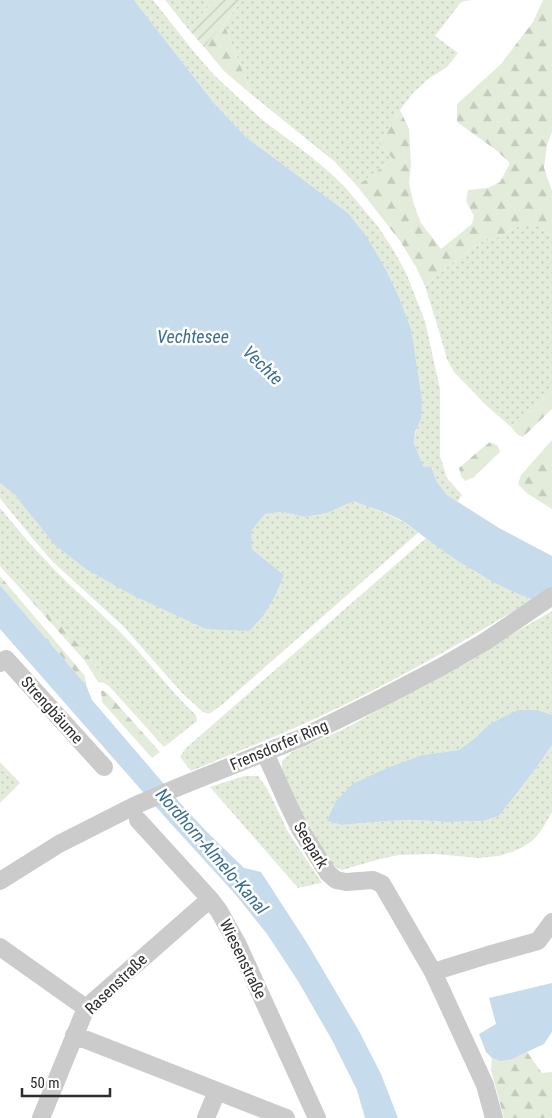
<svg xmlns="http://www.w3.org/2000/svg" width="552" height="1118" font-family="'Roboto Condensed',sans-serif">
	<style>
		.grass { fill: url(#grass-dots) }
		.forest { fill: url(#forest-firs) }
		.garden { fill: url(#garden-furrows) }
		.water { fill: #c6dcec }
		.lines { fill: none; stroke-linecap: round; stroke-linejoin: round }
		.minor { stroke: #cbcbcb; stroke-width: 18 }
		.labels { text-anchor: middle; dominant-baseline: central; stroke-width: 5; stroke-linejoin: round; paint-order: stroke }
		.street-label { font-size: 16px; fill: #2e2e2e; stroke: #fff }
		.water-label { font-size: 18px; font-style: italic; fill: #3a6d92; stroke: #fff }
	</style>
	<defs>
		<pattern id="grass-dots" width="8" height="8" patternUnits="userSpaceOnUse" patternTransform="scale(1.25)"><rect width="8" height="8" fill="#e3ecdb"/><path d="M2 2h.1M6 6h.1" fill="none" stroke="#c3cbbc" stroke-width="1.8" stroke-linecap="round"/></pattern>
		<pattern id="forest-firs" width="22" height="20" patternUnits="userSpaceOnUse" patternTransform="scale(1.25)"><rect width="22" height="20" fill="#e3ecdb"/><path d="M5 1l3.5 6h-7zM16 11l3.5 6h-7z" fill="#c3cbbc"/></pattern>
		<pattern id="garden-furrows" width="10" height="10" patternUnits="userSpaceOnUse" patternTransform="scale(1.25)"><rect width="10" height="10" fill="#e3ecdb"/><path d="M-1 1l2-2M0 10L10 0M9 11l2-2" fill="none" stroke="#c3cbbc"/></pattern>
	</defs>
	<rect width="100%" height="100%" fill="#fff"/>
	<path class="grass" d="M134 0H153L194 52 214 75 260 118 309 155 328 171 345 187 379 228 394 251 406 273 425 321 440 389V456L447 478 462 495 457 502 447 495 437 482 431 466 427 467 423 466C414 444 410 442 421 419L411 329 399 297 384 266 348 213 246 137 214 103Z
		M165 0H214L189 30Z
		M242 0H471L461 2 435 36 458 53 447 67 428 79 413 93 400 110 379 143 393 159 357 186 335 162 252 95 224 24Z
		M521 225H536L552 236V392L511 427 486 405 454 372 447 359 439 331 425 286 449 265 481 242 496 238Z
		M0 483 15 495 26 507 284 575 252 549 250 531 265 514 282 512 305 517 327 513 354 501C377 510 399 517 419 532L223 704 209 714 203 712 182 693 123 626 53 562 33 539 0 498Z
		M0 508C17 528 34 549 53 568 77 593 103 614 127 639 151 664 171 692 196 715L197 721 193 724 168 744 165 743 159 733 121 692 104 678 87 654 43 606 0 563Z
		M426 538 477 573 532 600C470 638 407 674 342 706 293 730 242 750 191 771L180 757 185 749Z
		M552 611V715L538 710 488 725 475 738 459 750 422 755 328 821 342 825 387 821 414 820 447 822 483 821 499 816 537 767 552 745V812L542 829 537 836 532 841 523 847 512 852 499 856 479 858 435 854 399 855 380 859 342 870 327 863 280 775 283 760 292 752 346 728 459 665Z
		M0 762 20 783 0 803Z
		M244 776H258L268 790 288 832 322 883 298 888 210 787Z"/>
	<path class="forest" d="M543 0H552V132L547 145 544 168 552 191V236L536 225H521L496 238 481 242 449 265 425 286 416 267 400 241 357 186 393 159 379 143 400 110 409 129 411 164 409 183 414 205 421 223 441 249 472 224 474 216 466 201 468 190 488 188 500 182 510 163 496 150 457 122V104L501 64 533 22Z
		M224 24 252 95 224 71 204 47Z
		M552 392V409L523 437 518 435 511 427Z
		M552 440V509L528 494 518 484 521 475Z
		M490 442 498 446 500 452 474 477 465 481 461 476 459 468 481 449Z
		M0 563 43 606 87 654 104 678 121 692 159 733 165 743 168 744 164 747 109 686 104 683 98 682 85 661 0 566Z
		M0 576 85 676 86 685 0 585Z
		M101 691H104L108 694 160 752 152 758 102 702Z
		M527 1052 542 1073 552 1072V1118H504L491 1070 492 1058C507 1062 514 1058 527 1052Z"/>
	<path class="garden" d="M214 0H242L224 24 204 47 189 30Z"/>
	<path class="water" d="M0 0H134L214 103 246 137 348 213 366 236 384 266 399 297 411 329 422 400 421 419 415 432 414 443 423 466 427 467 431 466 437 482 447 495 499 528 552 556V606C510 594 469 570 434 544 421 535 411 525 397 518 383 511 368 507 354 501L327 513 305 517 282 512 265 514 251 531 252 549 284 575 275 596 263 616 249 631 206 629 132 595 86 569 55 545 15 495 0 483Z
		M0 585 86 685 92 700 182 805 206 831 244 868 261 872 307 943 359 1031 381 1074 398 1118H365L357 1090 332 1040 298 981 267 934 235 894 164 816 0 629Z
		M518 710H538L552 715V745L537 767 499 816 483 821 447 822 414 820 387 821 342 825 327 821 336 801 353 784 385 769 422 755 459 750 475 738 488 725Z
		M552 983V1032L544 1044 512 1059 501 1061 492 1058 486 1052 479 1034 496 1024 489 998Z"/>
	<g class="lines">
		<path class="minor" d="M0 663 6 659 104 767
			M265 753 287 802 300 829 328 873 336 880 346 882 373 880 382 884 433 972 488 955 538 941 552 922
			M138 820 210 899 219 911 238 945 317 1118
			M0 881 59 844 136 805 181 786 301 738 374 702 441 667 486 641 552 596
			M0 947 86 1008
			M433 972 485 1085 494 1118
			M74 1035 286 1118
			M41 1118 86 1008 210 899
			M206 1118 217 1091"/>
	</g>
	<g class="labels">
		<g class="street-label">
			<text transform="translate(52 710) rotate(48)">Strengbäume</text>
			<text transform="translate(279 745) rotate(-23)">Frensdorfer Ring</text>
			<text transform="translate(311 845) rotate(59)">Seepark</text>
			<text transform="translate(243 959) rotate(64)">Wiesenstraße</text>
			<text transform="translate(116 984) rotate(-44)">Rasenstraße</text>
		</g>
		<g class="water-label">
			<text x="193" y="336">Vechtesee</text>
			<text transform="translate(263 365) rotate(44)">Vechte</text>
			<text transform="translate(212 851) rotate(49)">Nordhorn-Almelo-Kanal</text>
		</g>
	</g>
	<path d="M22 1088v8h88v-8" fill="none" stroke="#2e2e2e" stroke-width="2.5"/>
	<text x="30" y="1088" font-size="15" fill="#2e2e2e" stroke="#ffffff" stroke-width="4" paint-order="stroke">50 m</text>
</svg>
